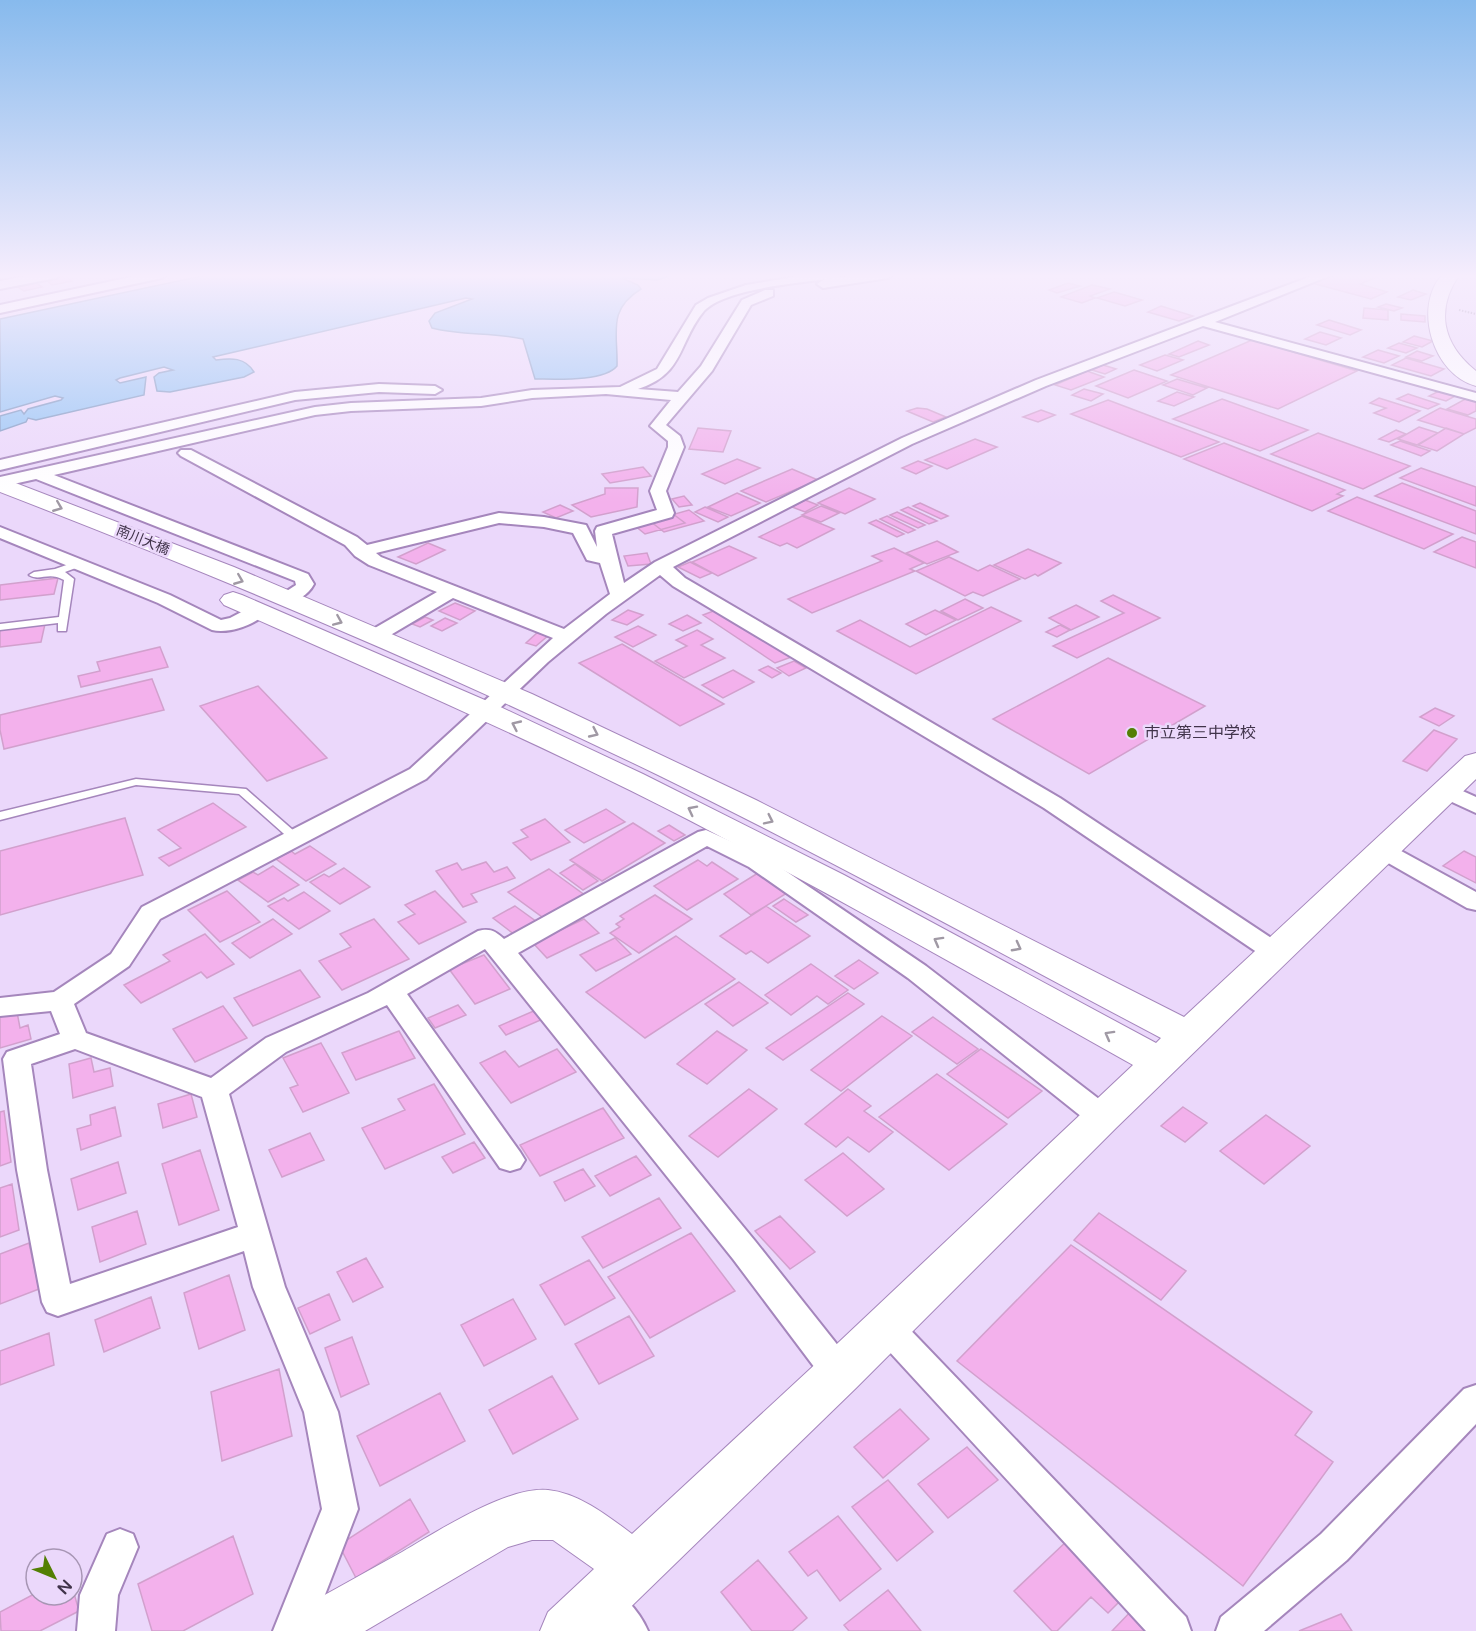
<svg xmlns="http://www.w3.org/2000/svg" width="1476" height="1631" font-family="'Varela Round','Noto Sans JP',sans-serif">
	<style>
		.water { fill: #95c4f5; stroke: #7c98c2; stroke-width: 1.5 }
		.building { fill: #f3b1ec; stroke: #d2a0cd; stroke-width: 1.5 }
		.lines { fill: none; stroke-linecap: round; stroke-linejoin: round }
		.lane-casing { stroke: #a586bc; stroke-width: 3 }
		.street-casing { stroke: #a586bc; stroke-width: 4 }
		.secondary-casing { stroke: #a586bc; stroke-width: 2 }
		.path { stroke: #9989a6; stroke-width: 2; stroke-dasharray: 1.5 1.5; stroke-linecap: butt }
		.lane { fill: #fff; fill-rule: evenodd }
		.street { fill: #fff; fill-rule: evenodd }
		.secondary { fill: #fff; fill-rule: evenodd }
		.oneway { stroke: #a099a4 }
		.poi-dot { fill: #537f04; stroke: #ebd8fb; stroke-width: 2 }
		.labels { text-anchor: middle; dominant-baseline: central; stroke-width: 5; stroke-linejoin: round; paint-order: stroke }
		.far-street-label { font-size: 14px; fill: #40334a; stroke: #ebd8fb }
		.poi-label { font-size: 16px; fill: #40334a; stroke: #ebd8fb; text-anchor: start }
	</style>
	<rect width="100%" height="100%" fill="#ebd8fb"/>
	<path class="water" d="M211 274H676L657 280 622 278 638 285 641 289C607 310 618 332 617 366 604 382 555 379 535 379L523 339C492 332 462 336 432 328L429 321 435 313 472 299 466 298 213 357 216 360C231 358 245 357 254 372L244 377 170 392 157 391 154 377 159 373 173 370 164 367 120 378 116 380 120 383 146 377 144 395 36 420 28 418 26 422 0 431V416L21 410 24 414 28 409 61 400 63 398 55 396 0 412V319Z"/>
	<path class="building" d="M1334 274H1385L1360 284 1387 292 1371 299 1312 283Z
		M66 276 72 281 52 285 46 280Z
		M36 283 42 287 24 291 18 287Z
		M1068 283 1080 286 1057 293 1049 290Z
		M1092 285 1110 289 1090 296 1095 298 1082 303 1061 297Z
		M1413 290 1426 294 1411 300 1398 297Z
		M1114 292 1142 300 1125 306 1097 298Z
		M1386 304 1402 308 1394 311 1378 307Z
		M1161 306 1193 316 1179 321 1148 312Z
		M1364 308 1388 310V320L1363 318Z
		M1401 314 1425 316V322L1401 320Z
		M1329 320 1361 330 1350 335 1317 325Z
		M1320 332 1341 338 1326 345 1305 339Z
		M1414 336 1433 341 1422 347 1403 342Z
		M1252 340 1357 371 1278 409 1171 375Z
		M1198 341 1209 345 1179 357 1169 354Z
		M1399 343 1417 348 1406 353 1388 348Z
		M1378 350 1399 356 1384 363 1363 357Z
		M1417 351 1433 356 1422 361 1406 357Z
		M1165 355 1183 360 1157 371 1140 365Z
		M1406 358 1444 369 1431 376 1392 365Z
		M1103 365 1116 369 1105 374 1092 370Z
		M1134 370 1167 381 1128 398 1096 386Z
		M1087 371 1104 377 1071 390 1055 385Z
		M1177 379 1207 388 1193 395 1163 385Z
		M1084 389 1103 394 1091 401 1072 395Z
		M1443 389 1459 394 1446 401 1429 396Z
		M1177 392 1194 397 1174 406 1158 401Z
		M1408 394 1439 404 1428 409 1397 399Z
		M1469 397 1476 399V411L1468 415 1447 409Z
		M1379 398 1420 411 1399 422 1374 413 1386 408 1370 403Z
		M1222 399 1308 430 1260 451 1173 419Z
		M1108 400 1219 442 1181 457 1071 414Z
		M917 408 927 409 946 417 933 422 907 411Z
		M1440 408 1476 419V428L1464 434 1418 420Z
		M1041 410 1055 415 1038 422 1023 417Z
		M1419 427 1438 433 1417 445 1398 439Z
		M698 428 731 431 723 452 689 449Z
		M1446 428 1464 434 1437 451 1418 445Z
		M1396 430 1406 434 1389 442 1379 439Z
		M1318 433 1410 466 1363 489 1271 454Z
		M975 439 997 447 947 469 925 460Z
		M1400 441 1430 451 1421 456 1391 445Z
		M1224 443 1345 490 1337 494 1343 496 1312 511 1184 459Z
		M737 459 760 468 725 484 702 474Z
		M918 461 932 466 916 474 902 468Z
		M643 467 651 476 610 483 602 474Z
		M1421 468 1476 487V506L1400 478Z
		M792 469 818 480 766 502 741 491Z
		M1402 483 1476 511V534L1375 496Z
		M605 488H638L637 507 591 517 572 505 605 494Z
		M849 488 875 499 845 514 818 503Z
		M737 493 760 503 731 516 708 507Z
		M684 496 692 505 679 507 672 499Z
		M1357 497 1453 534 1424 549 1328 511Z
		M805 500 818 505 805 512 792 507Z
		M920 503 948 516 941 519 913 506Z
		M560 505 573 511 556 518 543 512Z
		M821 506 839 513 821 522 802 515Z
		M705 507 728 517 718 522 695 512Z
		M908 507 937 521 929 524 901 510Z
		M689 510 704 521 664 532 650 521Z
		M897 512 925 525 918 528 890 515Z
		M673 514 685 523 645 534 634 525Z
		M802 516 834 529 797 548 787 543 780 546 759 537Z
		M887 516 915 530 908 533 880 519Z
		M876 520 904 534 897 537 869 523Z
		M1462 537 1476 542V568L1434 552Z
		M937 541 958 552 927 564 906 553Z
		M428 543 445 550 416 564 398 557Z
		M729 546 756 558 718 576 692 562Z
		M894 548 924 563 910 569 915 571 812 613 788 599 882 561 872 556Z
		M1028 549 1061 563 1038 576 1035 574 1025 579 994 565Z
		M647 553 651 564 628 566 624 556Z
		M949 557 978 571 990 565 1020 579 983 596 973 592 965 596 916 571Z
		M690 562 712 573 700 578 678 567Z
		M58 578 54 594 0 600V585Z
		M1113 595 1160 618 1077 658 1053 646 1124 613 1101 601Z
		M965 599 983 608 958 620 941 611Z
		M455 603 475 611 460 620 439 611Z
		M1076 605 1099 617 1071 630 1049 618Z
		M991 607 1021 621 916 674 837 631 860 620 910 647Z
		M721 608 794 656 775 663 703 615Z
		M628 610 643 615 627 625 612 620Z
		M935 610 956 620 926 635 906 624Z
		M687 615 701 623 683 631 669 624Z
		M425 617 433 620 420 627 412 624Z
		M445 618 457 623 442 631 431 626Z
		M45 624 41 642 0 647V629Z
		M1060 625 1070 630 1057 637 1046 632Z
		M638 626 656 635 633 647 615 637Z
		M697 630 713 639 701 645 725 658 684 678 655 661 687 646 676 640Z
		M539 631 550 634 536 646 526 643Z
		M622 644 724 704 680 726 579 663Z
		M160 647 168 667 81 687 78 676 100 671 97 662Z
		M1108 658 1205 706 1089 774 993 719Z
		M794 661 806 668 789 676 777 668Z
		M768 666 781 673 772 678 759 670Z
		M733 670 754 682 723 698 702 685Z
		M152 679 164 710 4 749 0 730V715Z
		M258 686 327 758 267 781 200 706Z
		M1435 708 1454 716 1439 726 1420 717Z
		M1434 730 1457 739 1427 771 1403 761Z
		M213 803 246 827 169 866 159 858 181 848 158 830Z
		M606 809 625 822 584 843 565 830Z
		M125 818 143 875 0 915V851Z
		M545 819 570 842 531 860 513 843 528 837 521 830Z
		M633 823 665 843 602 881 570 860Z
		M669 825 685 835 674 841 658 831Z
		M310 846 336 864 306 881 276 859 291 851 295 854Z
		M1464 851 1476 857V883L1443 866Z
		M698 860 707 866 712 862 738 879 687 910 654 886Z
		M486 862 494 872 507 867 515 878 471 894 477 902 463 907 436 871 457 863 462 870Z
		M575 864 598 881 583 890 560 873Z
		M273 866 299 885 268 902 238 880 253 872 258 875Z
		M344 868 370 887 340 904 310 882 324 874 329 877Z
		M549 869 586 896 545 919 508 892Z
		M758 873 787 893 751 915 724 894Z
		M227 891 260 922 220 942 188 910Z
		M435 891 466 922 419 944 398 922 415 914 405 905Z
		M304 892 330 911 299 929 268 906 284 898 288 901Z
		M655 895 692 919 639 953 610 933 620 927 616 924 624 919 620 916Z
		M784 899 808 915 796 922 773 906Z
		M515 906 537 922 515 935 493 918Z
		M766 906 810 936 768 963 751 951 746 954 720 936Z
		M273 919 292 934 250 958 232 943Z
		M374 919 409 959 342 990 319 961 351 947 340 934Z
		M584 919 599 933 547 958 533 943Z
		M205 934 234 964 207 978 201 972 141 1003 124 985 170 961 163 955Z
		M676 936 735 979 645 1038 586 992Z
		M615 938 631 954 596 971 580 955Z
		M484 955 510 989 475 1004 449 969Z
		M859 960 878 973 854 989 835 976Z
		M811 964 848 990 828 1004 817 996 791 1015 765 995Z
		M300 970 320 997 253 1026 234 998Z
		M739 982 768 1003 733 1026 705 1004Z
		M848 993 864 1004 783 1060 766 1048Z
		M458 1005 466 1015 435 1028 428 1018Z
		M223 1006 247 1038 195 1062 173 1029Z
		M536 1010 543 1019 506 1035 499 1026Z
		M17 1012 20 1028 28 1025 31 1039 0 1048V1017Z
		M882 1016 912 1036 841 1091 811 1070Z
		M933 1017 978 1049 957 1064 912 1032Z
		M399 1031 415 1058 356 1080 342 1053Z
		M717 1031 747 1050 707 1084 677 1064Z
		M321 1043 349 1093 303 1112 290 1088 298 1085 283 1058Z
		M557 1049 576 1072 511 1103 480 1063 505 1051 519 1067Z
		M981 1049 1042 1091 1008 1118 947 1074Z
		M91 1058 94 1072 110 1068 113 1086 73 1098 69 1064Z
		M937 1074 1007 1124 949 1170 879 1117Z
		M434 1084 465 1134 385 1169 362 1128 405 1110 398 1099Z
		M749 1089 777 1109 718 1157 689 1136Z
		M848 1089 871 1106 864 1111 893 1132 869 1152 848 1137 836 1147 805 1124Z
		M191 1094 197 1117 163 1128 158 1104Z
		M115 1107 121 1136 81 1150 77 1129 91 1125 90 1115Z
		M1183 1107 1207 1123 1185 1142 1161 1126Z
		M603 1108 624 1138 540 1176 520 1145Z
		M4 1111 11 1162 0 1166V1112Z
		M1266 1115 1310 1146 1264 1184 1220 1151Z
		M310 1133 324 1160 282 1177 269 1150Z
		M474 1142 485 1158 453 1173 442 1157Z
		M200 1150 219 1210 179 1225 162 1164Z
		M843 1153 884 1189 847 1216 805 1180Z
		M636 1156 651 1175 610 1196 595 1176Z
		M118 1162 126 1193 78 1210 71 1179Z
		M583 1169 595 1186 565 1201 554 1182Z
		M12 1184 19 1230 0 1237V1188Z
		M659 1198 681 1228 603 1268 582 1237Z
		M137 1211 146 1244 100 1262 92 1227Z
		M1099 1213 1186 1271 1161 1300 1074 1240Z
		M780 1216 815 1252 790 1269 755 1231Z
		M691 1233 735 1291 650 1338 608 1277Z
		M29 1243 39 1289 0 1304V1254Z
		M1071 1245 1312 1412 1295 1435 1333 1462 1243 1586 957 1361Z
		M366 1258 383 1287 353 1302 337 1272Z
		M589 1260 615 1298 565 1325 540 1285Z
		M229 1275 245 1330 199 1349 184 1293Z
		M329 1294 340 1320 310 1334 298 1308Z
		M151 1297 160 1328 104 1352 95 1320Z
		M513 1299 536 1339 484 1366 461 1325Z
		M629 1316 654 1356 599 1384 575 1344Z
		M49 1333 54 1365 0 1385V1351Z
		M352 1337 369 1384 341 1397 325 1348Z
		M279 1369 292 1436 222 1461 211 1392Z
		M552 1376 578 1419 513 1454 489 1410Z
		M440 1393 465 1441 380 1486 357 1436Z
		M900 1409 929 1439 883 1478 854 1447Z
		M967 1447 998 1480 948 1518 918 1484Z
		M888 1480 933 1532 897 1561 852 1507Z
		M410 1499 429 1532 356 1578 339 1545Z
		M838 1516 881 1569 840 1601 817 1570 808 1576 789 1552Z
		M233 1536 253 1594 183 1631H152L138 1584Z
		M1069 1539 1126 1595 1108 1613 1091 1597 1057 1631H1052L1014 1591Z
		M758 1560 807 1618 792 1631H752L721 1592Z
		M72 1586 79 1611 40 1631H1L0 1612 36 1593V1595H72Z
		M888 1590 921 1631H849L844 1625Z
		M1135 1607 1159 1631H1112Z
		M1341 1614 1352 1631H1299Z"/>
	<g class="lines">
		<defs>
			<path id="lane" d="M78 561 83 564 81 566 65 572 74 579 66 631H58V623L0 630V624L59 617 64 580C48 571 40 582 29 575L34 572 55 569Z
				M136 779 246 789 302 838 296 842 292 841 239 794 136 785 0 820V812Z"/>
			<path id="street" d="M38 274H62L56 278 0 289V281Z
				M145 274H168L162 278 0 313V305Z
				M812 274H843L837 278C806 282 725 288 704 311 678 342 685 374 638 389L678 392 701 366 742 300 765 290H773V296L751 305 712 371 666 425 680 436 684 447 666 491 674 513 672 517 612 534 624 583 655 562 902 438 1036 380 1317 274H1334L1215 322 1476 393V401L1203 326 1046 386 912 444 673 567 685 578 1060 798 1285 947 1289 953 1285 959 1276 961 1267 959 1044 808 673 586 660 575 606 614 548 662 426 779 160 919 129 966 74 1004 86 1033 211 1078 266 1038 368 993 478 931C490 928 495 931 504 939L698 832 706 830 765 857 926 966 1112 1109 1116 1117 1112 1125 1102 1128 1092 1125 908 978 749 867 707 846 518 953 755 1241 851 1362 856 1373 851 1384 839 1388 827 1384 733 1259 485 949 407 994 520 1152 525 1160 520 1168 510 1171 500 1168 387 1005 286 1052 229 1094 285 1287 338 1412 358 1509 311 1631H273L322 1509 304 1412 253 1287 244 1251 58 1316 47 1312 42 1302 17 1170 3 1059 7 1052 60 1034 51 1011 0 1016V998L54 992 111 954 142 907 410 769 553 638 453 598 382 640H368L366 636 368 632 437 592 369 565 355 556 345 545 181 456 178 453 181 450H191L357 537 367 545 499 513 544 517 586 525 597 547 595 531 597 527 657 510 650 491 668 447V441L650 426 671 400 606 394 532 398 481 406 351 411 315 415 54 475 308 574 314 584C308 596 292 605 279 602L276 598 296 585 295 581 36 479 0 487V477L315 407 351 403 481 398 532 390 620 387 657 369 696 305 708 298 746 285ZM499 523 544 527 573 533 587 560 600 563 610 594 564 629 381 557 376 553ZM75 1049 202 1097 238 1227 70 1284 47 1170 31 1064Z
				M865 274H894L888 278 823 288 817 284 823 280Z
				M379 384 435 386 442 390 435 394 379 392 295 400 0 470V460L295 392Z
				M0 527 170 595 221 620 230 618 251 607H265L267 611C257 625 228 634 212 630L158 603 0 538Z
				M1447 784 1476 797V813L1439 796 1436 791 1439 786Z
				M1384 844 1392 846 1476 892V910L1467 908 1376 856 1372 851 1376 846Z
				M886 1312 897 1316 1186 1617 1191 1631H1146L875 1336 870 1326 875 1316Z
				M1476 1385V1424L1347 1560 1264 1631H1216L1221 1617 1321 1534 1464 1389Z
				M120 1529 133 1534 138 1547 118 1595 115 1631H77L80 1595 107 1534Z
				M599 1581C620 1590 639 1610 648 1631H602L586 1613 580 1600 586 1587Z"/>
			<path id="secondary" d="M1443 274H1460C1435 309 1442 344 1476 371V386C1433 375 1412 306 1443 274Z
				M0 477 234 567 532 694 756 800 1184 1017 1465 756 1476 753V779L1116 1128 856 1388 606 1631H540L548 1612 594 1569 553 1540H532L508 1547 365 1631H286L294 1612C330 1592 366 1572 402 1552 438 1531 507 1486 548 1490 579 1493 608 1516 632 1534L822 1358 1133 1065C985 982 839 898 689 820 537 742 380 674 224 605L220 600 224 595 233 592 242 595 494 704 643 774 844 875 1156 1043 1161 1038C994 950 828 858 658 775 443 671 223 578 0 492Z"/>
		</defs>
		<use href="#lane" class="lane-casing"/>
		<use href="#street" class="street-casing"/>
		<use href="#secondary" class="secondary-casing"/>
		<path class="path" d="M1459 310 1476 314"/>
		<use href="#lane" class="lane"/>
		<use href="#street" class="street"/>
		<use href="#secondary" class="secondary"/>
	</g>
	<defs><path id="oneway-chevron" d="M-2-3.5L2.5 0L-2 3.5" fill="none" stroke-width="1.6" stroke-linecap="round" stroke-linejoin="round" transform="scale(1.5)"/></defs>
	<g class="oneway">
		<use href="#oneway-chevron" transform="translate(58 507) rotate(22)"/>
		<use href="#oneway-chevron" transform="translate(239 580) rotate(22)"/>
		<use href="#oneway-chevron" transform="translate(338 621) rotate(23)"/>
		<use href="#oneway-chevron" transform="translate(516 725) rotate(-155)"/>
		<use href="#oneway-chevron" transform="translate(594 733) rotate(25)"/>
		<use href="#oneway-chevron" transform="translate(692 810) rotate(-153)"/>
		<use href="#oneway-chevron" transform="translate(769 820) rotate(26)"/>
		<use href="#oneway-chevron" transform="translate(938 941) rotate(-151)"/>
		<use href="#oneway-chevron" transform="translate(1017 947) rotate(28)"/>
		<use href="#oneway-chevron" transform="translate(1109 1035) rotate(-151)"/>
	</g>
	<linearGradient id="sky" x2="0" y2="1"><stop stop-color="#87baed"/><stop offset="0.55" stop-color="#f6edfd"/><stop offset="1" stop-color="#f6edfd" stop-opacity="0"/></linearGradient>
	<rect width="1476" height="502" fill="url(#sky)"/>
	<circle class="poi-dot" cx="1132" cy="733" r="6"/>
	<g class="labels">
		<g class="far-street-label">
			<text transform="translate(143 540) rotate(22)">南川大橋</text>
		</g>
		<g class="poi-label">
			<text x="1144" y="733">市立第三中学校</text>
		</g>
	</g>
	<g transform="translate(54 1577) rotate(133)"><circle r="28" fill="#ebd8fb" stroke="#a796b4" stroke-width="1.5"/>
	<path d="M0-4.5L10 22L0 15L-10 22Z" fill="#537f04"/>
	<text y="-9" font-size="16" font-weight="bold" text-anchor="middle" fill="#40334a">N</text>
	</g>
</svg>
